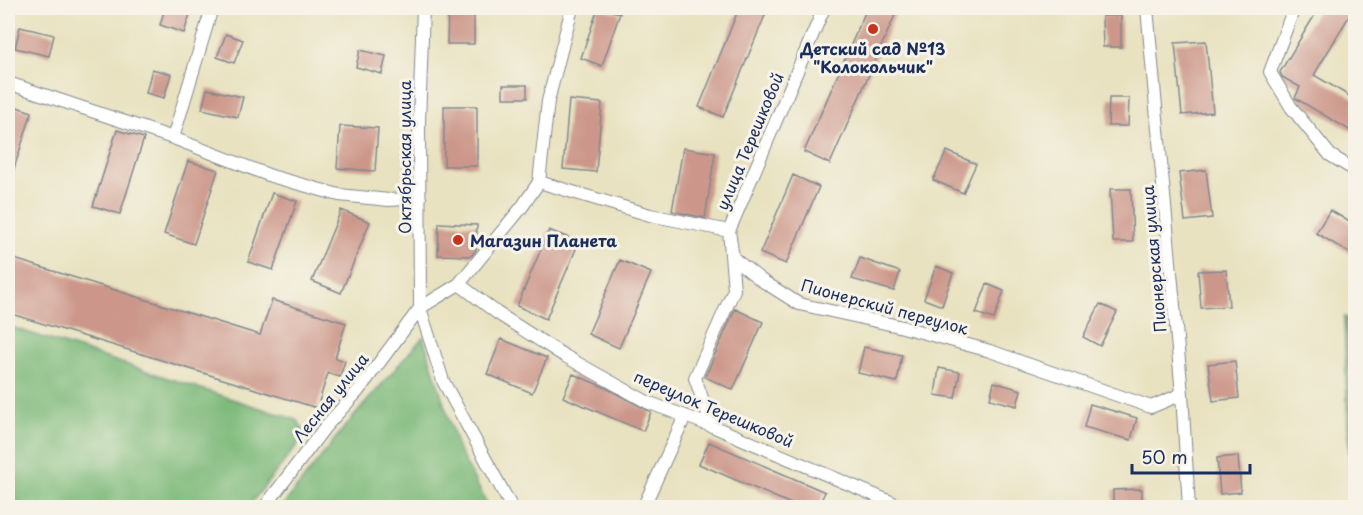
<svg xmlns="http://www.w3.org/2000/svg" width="1363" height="515" font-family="'Playpen Sans',sans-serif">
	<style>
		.forest { fill: #7db979; stroke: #4c746c; stroke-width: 1.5 }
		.building { fill: #cc978a }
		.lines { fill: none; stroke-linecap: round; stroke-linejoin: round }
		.street-casing { stroke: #82888f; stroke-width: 14 }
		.street { stroke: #fff; stroke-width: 12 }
		.poi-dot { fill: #c8321e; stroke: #f7f3e8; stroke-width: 2 }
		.labels { text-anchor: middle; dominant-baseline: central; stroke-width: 6; stroke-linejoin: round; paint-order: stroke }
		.poi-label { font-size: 16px; font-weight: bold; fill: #1b2f5e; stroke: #f7f3e8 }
		.street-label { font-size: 16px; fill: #1b2f5e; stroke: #f7f3e8 }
	</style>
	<rect width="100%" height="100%" fill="#f7f3e8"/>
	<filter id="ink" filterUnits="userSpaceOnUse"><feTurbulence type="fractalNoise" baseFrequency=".0167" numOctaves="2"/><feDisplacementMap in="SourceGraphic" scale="12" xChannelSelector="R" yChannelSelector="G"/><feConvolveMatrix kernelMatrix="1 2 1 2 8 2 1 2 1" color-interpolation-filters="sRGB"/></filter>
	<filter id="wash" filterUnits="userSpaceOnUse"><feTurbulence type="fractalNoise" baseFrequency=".008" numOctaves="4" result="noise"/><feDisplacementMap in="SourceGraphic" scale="24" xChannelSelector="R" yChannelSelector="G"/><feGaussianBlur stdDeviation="1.35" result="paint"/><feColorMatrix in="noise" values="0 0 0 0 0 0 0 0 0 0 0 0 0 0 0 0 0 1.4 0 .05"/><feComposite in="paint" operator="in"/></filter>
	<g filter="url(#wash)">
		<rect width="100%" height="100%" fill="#e8e2c0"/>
		<path class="forest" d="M1344 317 1355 322V507H1351Z
			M8 326 297 420 306 434 248 507H23L8 490Z
			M423 337 459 451 489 507 281 508 343 429Z"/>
		<g id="blocks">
			<path class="building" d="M165 8 190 14 184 33 160 25Z
				M598 8 620 13 602 66 581 58Z
				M739 8H768L723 117 699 107Z
				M867 8H898L830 164 804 152Z
				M1319 8H1354L1314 75 1356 100V134L1295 98 1300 87 1282 77 1280 72Z
				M448 9 474 10V44H447Z
				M1102 16H1121V47H1103Z
				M20 27 54 35 49 56 15 48Z
				M226 34 243 40 234 63 217 57Z
				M1206 41 1213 112 1182 115 1175 43Z
				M360 50 386 56 382 74 356 67Z
				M152 69 171 74 164 98 146 93Z
				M503 85H527V98H503Z
				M207 89 243 97 238 117 202 109Z
				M1109 98H1129L1128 126H1108Z
				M569 100 602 103 596 172 563 169Z
				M8 104 32 112 10 181 8 180Z
				M444 106H477V166H444Z
				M340 126 378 128 375 171 337 168Z
				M117 130 144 138 120 214 93 206Z
				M683 148 715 153 705 218 672 211Z
				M947 151 976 164 963 193 933 180Z
				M188 161 218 170 194 244 164 234Z
				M1206 170 1212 218 1185 221 1179 173Z
				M793 175 819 187 786 264 760 253Z
				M1110 189H1131L1133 242H1113Z
				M272 193 297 201 273 270 248 262Z
				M341 210 370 222 341 293 312 281Z
				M1330 210 1356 226V257L1316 233Z
				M439 223 477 225 476 250 471 256 438 255Z
				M549 230 579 242 546 319 517 306Z
				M8 257 260 335 272 300 346 323 335 358 345 361 340 377 328 373 317 408 8 313Z
				M860 258 900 272 894 291 852 279Z
				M620 260 651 273 619 348 588 334Z
				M936 266 953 273 942 306 924 299Z
				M1226 270 1229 306 1201 308 1198 271Z
				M987 284 1004 291 994 319 976 313Z
				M1100 304 1117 312 1100 346 1083 337Z
				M735 309 763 322 733 390 705 377Z
				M501 339 547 358 532 393 487 374Z
				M864 347 902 355 897 382 858 373Z
				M1235 361 1239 398 1213 401 1208 364Z
				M939 368 960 372 955 398 935 395Z
				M573 374 604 387 651 412 643 431 563 397Z
				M994 382 1021 390 1017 406 990 399Z
				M1090 404 1137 418 1131 440 1084 427Z
				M709 442 825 492 818 507H798L699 464Z
				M1238 456 1241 492 1220 494 1217 458Z
				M1142 489V507H1113V490Z"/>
		</g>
	</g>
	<g filter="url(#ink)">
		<use href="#blocks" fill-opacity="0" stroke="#82888f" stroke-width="1.5"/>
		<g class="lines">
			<defs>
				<path id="street" d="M423 8 419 123 420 308 443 381 512 508
					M1147 8 1182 394 1189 508
					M1294 8 1270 72 1291 107 1330 155 1356 171
					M8 83 173 138 271 176 339 195 389 200 420 198
					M173 138 212 8
					M539 182 650 215 729 231 733 258 761 280 799 304 903 327 990 351 1151 407 1182 394
					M459 284 497 313 563 355 647 402 712 426 905 508
					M712 426 695 378 734 290 729 231 824 8
					M264 508 325 427 358 391 420 308 459 284 522 207 539 182 548 101 572 8
					M643 508 685 416"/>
			</defs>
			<use href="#street" class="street-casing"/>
			<use href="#street" class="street"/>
		</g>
	</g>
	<g class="poi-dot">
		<circle cx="873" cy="29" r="6"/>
		<circle cx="458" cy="240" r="6"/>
	</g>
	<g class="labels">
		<g class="poi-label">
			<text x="873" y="48">Детский сад №13<tspan x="873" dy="18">"Колокольчик"</tspan></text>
			<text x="470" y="240" text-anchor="start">Магазин Планета</text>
		</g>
		<g class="street-label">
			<text transform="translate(749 141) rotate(-67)">улица Терешковой</text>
			<text transform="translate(404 157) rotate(-90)">Октябрьская улица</text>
			<text transform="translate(1153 259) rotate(-95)">Пионерская улица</text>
			<text transform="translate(885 306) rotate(15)">Пионерский переулок</text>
			<text transform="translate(330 397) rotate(-51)">Лесная улица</text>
			<text transform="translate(714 408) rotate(23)">переулок Терешковой</text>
		</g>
	</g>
	<rect width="1363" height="515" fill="none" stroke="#f7f3e8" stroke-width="30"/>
	<path d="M1132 464v9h118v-9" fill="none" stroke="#1b2f5e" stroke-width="3"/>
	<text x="1141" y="464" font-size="18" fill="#1b2f5e" stroke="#f7f3e8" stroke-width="4.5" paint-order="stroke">50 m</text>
</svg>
